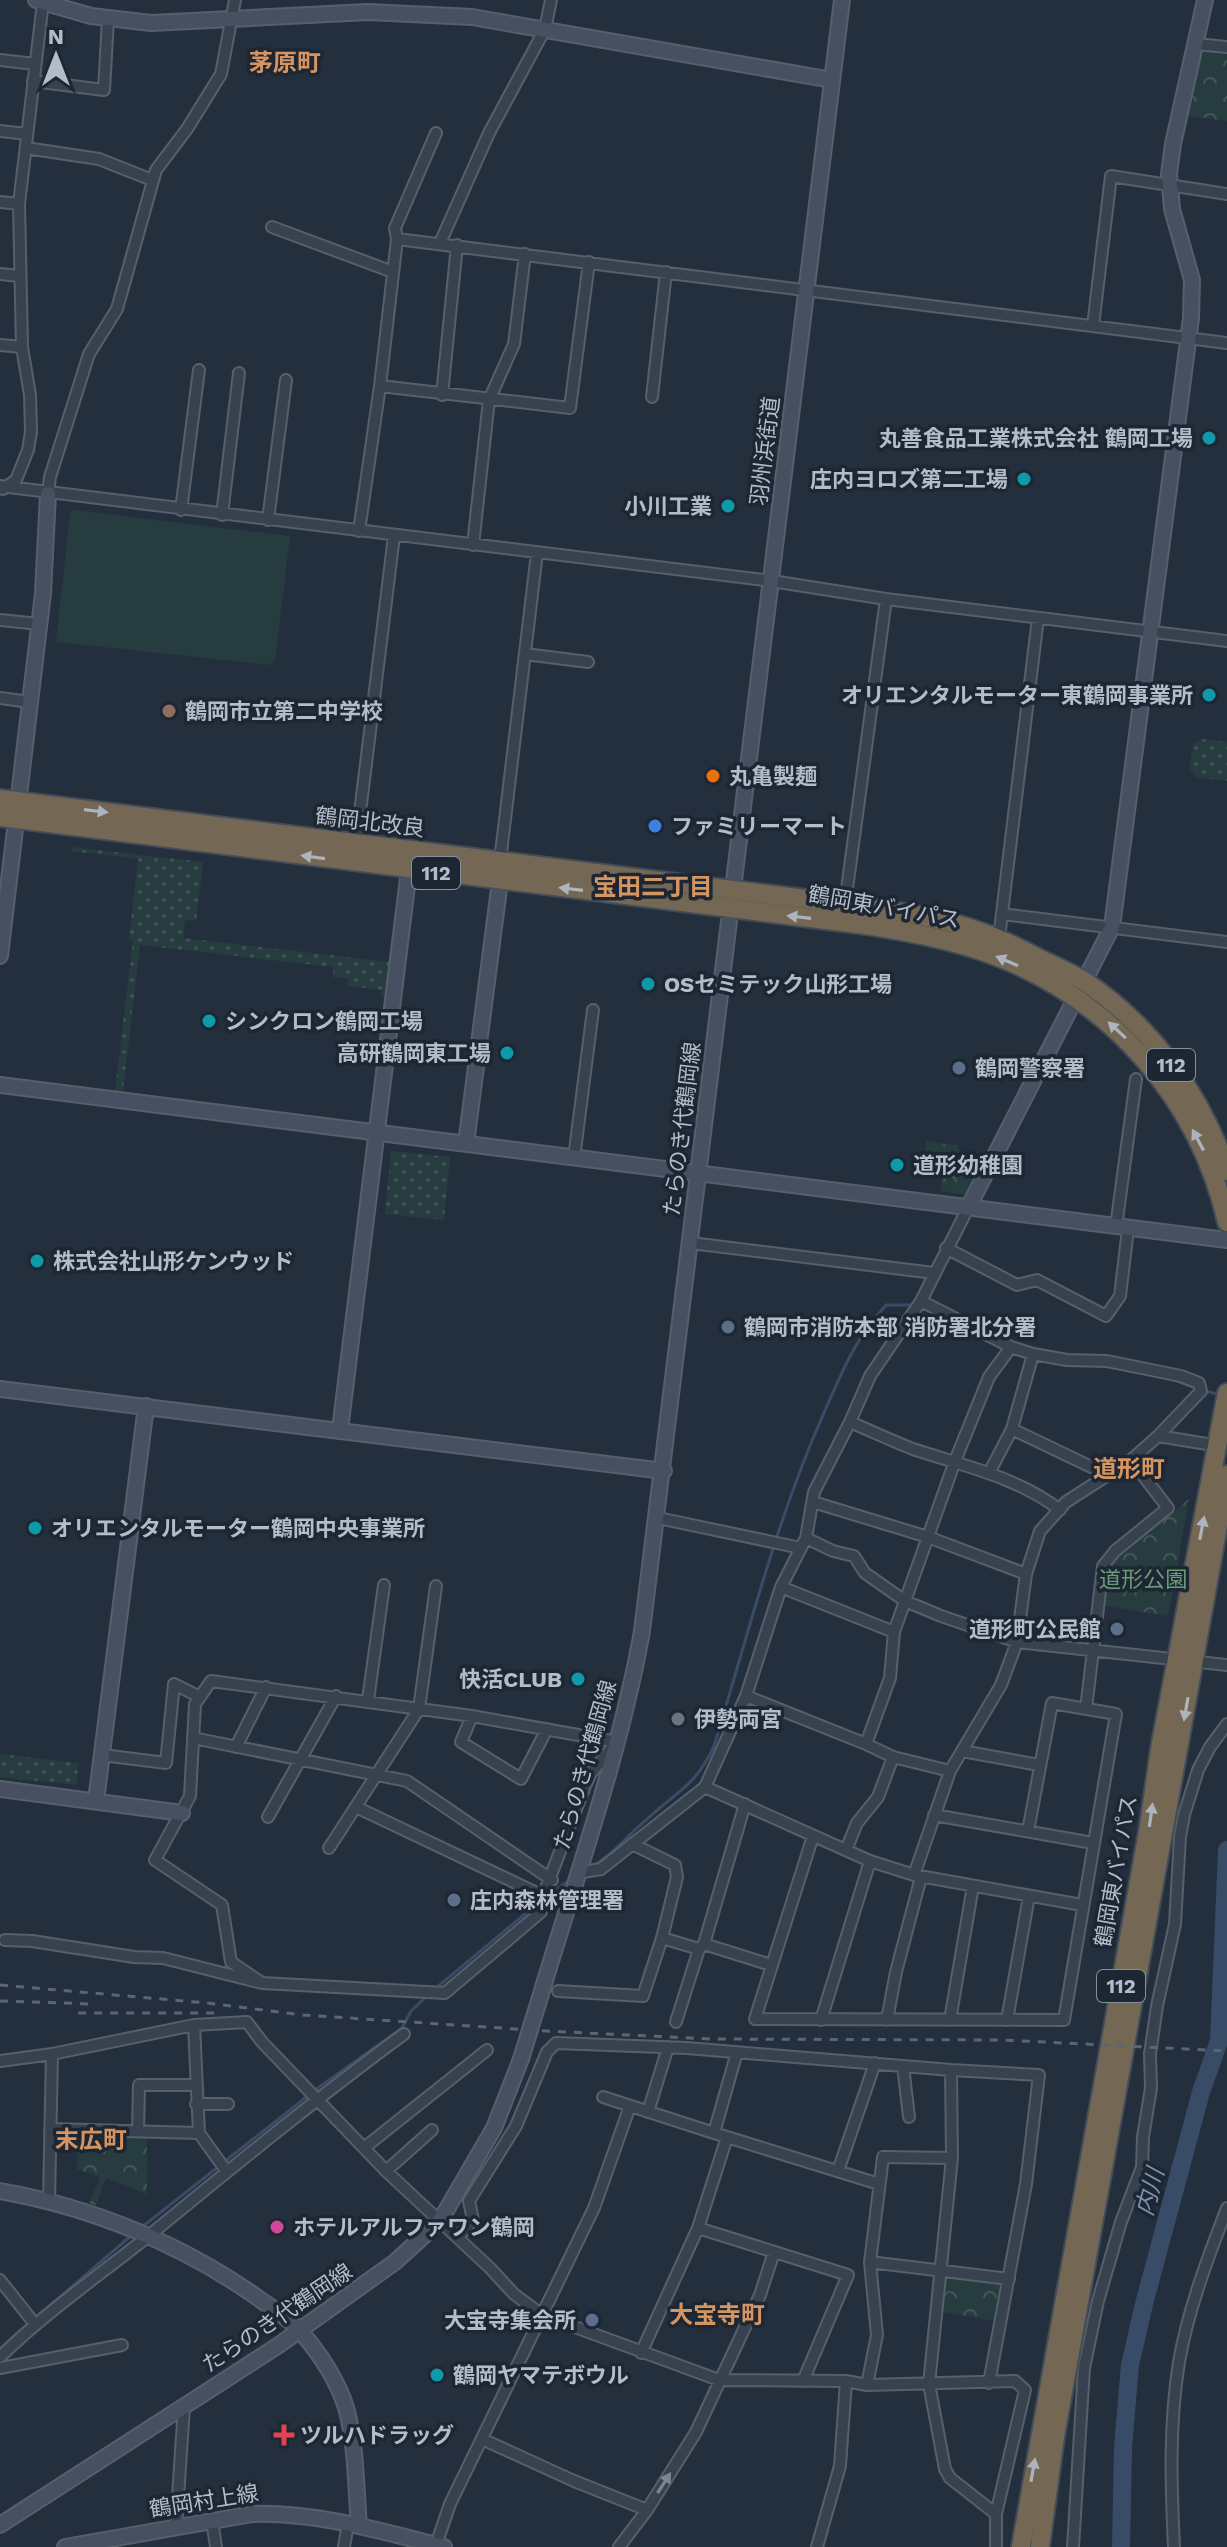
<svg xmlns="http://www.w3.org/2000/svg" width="1227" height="2547" font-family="'Work Sans','Noto Sans JP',sans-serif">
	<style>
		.grass { fill: url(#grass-dots) }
		.forest { fill: url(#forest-crowns) }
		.pitch { fill: #263c3f }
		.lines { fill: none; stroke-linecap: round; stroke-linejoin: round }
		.stream { stroke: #394c67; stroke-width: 3 }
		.river { stroke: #394c67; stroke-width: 18 }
		.street-casing { stroke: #565f6c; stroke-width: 14 }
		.secondary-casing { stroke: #565f6c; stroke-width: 18 }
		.highway-casing { stroke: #434c59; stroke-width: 22 }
		.street { stroke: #38414e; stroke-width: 10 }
		.secondary { stroke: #465061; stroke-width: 14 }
		.highway { stroke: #746855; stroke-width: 18 }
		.rail { stroke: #5a6575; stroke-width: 3; stroke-dasharray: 8 8; stroke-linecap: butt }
		.secondary-bridge-casing { stroke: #565f6c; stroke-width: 18; stroke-linecap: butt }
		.secondary-bridge { stroke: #465061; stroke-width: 14 }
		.oneway { fill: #aeb4bd }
		.oneway2 { fill: #7c8592 }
		.culture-dot { fill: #0f9aa8; stroke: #1d2633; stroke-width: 3 }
		.education-dot { fill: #8d6e63; stroke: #1d2633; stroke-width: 3 }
		.food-dot { fill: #e8710a; stroke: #1d2633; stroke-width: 3 }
		.shop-dot { fill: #3f7fe0; stroke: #1d2633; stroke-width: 3 }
		.service-dot { fill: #5c6f8a; stroke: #1d2633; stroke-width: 3 }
		.worship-dot { fill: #6b7280; stroke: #1d2633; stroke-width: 3 }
		.hotel-dot { fill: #d1479c; stroke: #1d2633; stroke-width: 3 }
		.health-dot { fill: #e0444e; stroke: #1d2633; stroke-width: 3 }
		.labels { text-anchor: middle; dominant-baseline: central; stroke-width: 7; stroke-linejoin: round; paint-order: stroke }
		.shield { fill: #1d2633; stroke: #878f9c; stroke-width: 2 }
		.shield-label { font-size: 20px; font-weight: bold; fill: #b4bcc9 }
		.poi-label { font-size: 22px; font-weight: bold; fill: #b4bcc9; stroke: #1d2633; text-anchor: start }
		.street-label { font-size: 22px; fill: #b4bcc9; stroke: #1d2633 }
		.park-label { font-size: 22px; fill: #6b9a76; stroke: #1d2633 }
		.neighbourhood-label { font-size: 24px; font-weight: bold; fill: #d59563; stroke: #1d2633 }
		.water-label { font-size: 24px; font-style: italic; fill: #7c92b1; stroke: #1d2633 }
	</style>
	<defs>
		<pattern id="grass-dots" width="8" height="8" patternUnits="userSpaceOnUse" patternTransform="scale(2)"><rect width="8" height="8" fill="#263c3f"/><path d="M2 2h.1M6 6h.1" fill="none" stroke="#435659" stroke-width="1.8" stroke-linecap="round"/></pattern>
		<pattern id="forest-crowns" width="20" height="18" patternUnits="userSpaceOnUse" patternTransform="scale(2)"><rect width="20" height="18" fill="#263c3f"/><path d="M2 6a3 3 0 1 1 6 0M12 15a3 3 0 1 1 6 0" fill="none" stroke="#435659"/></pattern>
	</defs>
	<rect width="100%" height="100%" fill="#242f3e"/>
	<path class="grass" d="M1201 739 1227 742V781L1196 777 1189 769 1193 745Z
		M72 847 203 862 196 921 185 920 183 938 391 962 387 998 382 997V990L347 986 348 979 333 977V967L140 945 123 1091H115L133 940 129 939 138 859 71 851Z
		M391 1151 450 1157 444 1220 385 1214Z
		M0 1754 79 1763 76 1785 0 1777Z"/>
	<path class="forest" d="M1200 50 1227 53V121L1189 116Z
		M926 1141 959 1146 957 1173 976 1176 965 1195 941 1191 942 1174 925 1173Z
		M1189 1499 1168 1616 1102 1605 1107 1571 1118 1558Z
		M78 2134 147 2137V2194L106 2178 96 2205 89 2204 100 2177 77 2169Z
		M947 2277 1003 2283 996 2321 943 2312Z"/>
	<path class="pitch" d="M74 510 290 536 275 660 269 665 56 642 70 513Z"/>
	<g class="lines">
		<path class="stream" d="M1096 1365 1132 1371
			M1171 1379 1198 1389
			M1205 1391 1221 1395
			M593 1866C614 1854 628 1835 646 1820 677 1791 695 1787 714 1746 748 1635 776 1521 823 1415 842 1372 854 1340 886 1305H913
			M547 1896 570 1880
			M436 1988 537 1904
			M315 2090 402 2028 411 2011 427 1996
			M224 2162 309 2095
			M142 2227 218 2167
			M39 2315 133 2234
			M0 2349 15 2336"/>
		<path class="river" d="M1121 2547 1123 2447 1130 2365 1144 2304 1201 2092 1219 2041 1227 1850"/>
		<defs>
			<path id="street" d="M1196 44 1227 47
				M0 60 35 64
				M33 81 104 90 108 19
				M0 131 27 134
				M26 148 99 159 152 180
				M0 202 19 204
				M272 227 393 272
				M397 239 1227 343
				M440 243 489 133 545 29 551 0
				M0 274 19 276
				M1093 326 1111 176 1227 194
				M0 345 22 347
				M380 386 570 408 589 262
				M442 395 457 245
				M652 397 666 272
				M0 486 772 581 886 599 1227 641
				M3 489 16 480 28 450 31 432 30 395 22 347 19 204 43 2
				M48 494 50 477 89 354 117 309 156 170 187 129 221 74 235 0
				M181 510 199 370
				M222 515 239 373
				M268 520 286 380
				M359 531 380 386 397 239 395 228 436 133
				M473 545 489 400 514 344 525 254
				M0 620 39 624
				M525 654 588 662
				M0 698 30 702
				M356 845 394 536
				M500 861 537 553
				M845 904 886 599
				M1002 914 1227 942
				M999 938 1038 618
				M574 1158 593 1010
				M1116 1227 1136 1079
				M691 1243 934 1273
				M946 1248 1017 1285 1037 1280 1106 1316 1120 1296 1128 1229
				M850 1422C871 1431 892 1441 913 1449 964 1466 1017 1477 1060 1510
				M1012 1429 1108 1475
				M1158 1436 1207 1444
				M989 1473 1012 1429 1033 1354
				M813 1502 928 1537 1026 1574
				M658 1518 801 1548
				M806 1538 833 1551 854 1556 865 1573 905 1601 941 1616 1017 1642 1227 1665
				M781 1587 894 1632
				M746 1696 866 1744 890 1678 894 1632 955 1461 989 1377 1011 1347
				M368 1700 384 1585
				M1086 1709 1103 1566 1115 1551 1168 1508 1131 1460
				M472 1716 461 1742 521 1779 547 1729
				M193 1738 407 1781 552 1880
				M866 1744 893 1757 950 1771
				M236 1747 266 1687
				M962 1751 1039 1765
				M102 1755 166 1763 174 1684 200 1697
				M705 1787 870 1861 914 1875 1082 1905
				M356 1807 543 1896
				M934 1815 1093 1843
				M268 1817 336 1696
				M813 1836 755 2019 1064 2020 1116 1714 1052 1703 1028 1831
				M632 1844 675 1865 677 1877 662 1938 699 1949 704 1944 771 1965
				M329 1848 419 1709 436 1586
				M846 1850 857 1823 878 1797 893 1757
				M577 1873 601 1869 705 1787 746 1696 781 1587 806 1538 814 1492 850 1422 870 1376 921 1301 968 1208
				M914 1875 950 1771 1001 1685 1017 1642 1026 1574 1040 1531 1066 1502 1131 1460 1158 1436 1201 1391 1199 1383 1181 1376 1107 1361 1067 1360 1033 1354 1011 1347 921 1301
				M5 1940 32 1941 134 1957 163 1958 262 1983 445 1993 541 1912 543 1896 585 1786 591 1773 617 1742 472 1716 211 1681 195 1704 190 1796 155 1860 222 1905 231 1962 262 1983
				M704 1944 745 1804
				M558 1991 643 1996 662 1938
				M821 2020 870 1861
				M887 2020 896 1972 921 1877
				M950 2020 973 1886
				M1007 2020 1029 1896
				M676 2022 699 1949
				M194 2025 199 2133 227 2172
				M0 2061 52 2054 194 2025 247 2022 262 2042 386 2171 490 2268 514 2294 542 2315 719 2380 846 2381 867 2385 1015 2381 1025 2390 996 2514V2547
				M903 2066 909 2117
				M951 2070 952 2158 929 2384 945 2469 950 2478 996 2514
				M603 2097 714 2133
				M196 2104H228
				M648 2112 668 2047
				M50 2129 199 2133
				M138 2131 139 2085H195
				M727 2137 879 2184
				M364 2148 487 2050
				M386 2171 432 2130
				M838 2171 875 2063
				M49 2201 52 2054
				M698 2228 848 2275 803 2381
				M458 2237 473 2220 469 2201 516 2126 547 2052 556 2043 687 2048 951 2070 1039 2075 1026 2184 989 2383
				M870 2262 1009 2279
				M0 2280 34 2323
				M641 2353 698 2228 727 2137 714 2133 737 2052
				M0 2357C47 2311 100 2275 151 2234 234 2166 317 2098 404 2034
				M0 2368 122 2345
				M867 2385 877 2335 870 2262 883 2157 952 2158
				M482 2439 574 2481 647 2510
				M212 2520 216 2547
				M176 2527 184 2407
				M436 2545 450 2504 594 2208 630 2106
				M344 2547 348 2524
				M619 2547 647 2510 696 2432 760 2295 774 2252
				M817 2547 840 2466 846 2381
				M1073 2547 1084 2368 1098 2301 1121 2222 1142 2167 1143 2137 1151 2088 1150 2054 1157 2006 1175 1924 1180 1837 1184 1815 1198 1770 1210 1747 1227 1724
				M1174 2547C1171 2485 1169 2424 1179 2362 1188 2310 1208 2257 1227 2208"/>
			<path id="secondary" d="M36 0 91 16 151 23 368 12 472 17 832 80
				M0 956 43 593 48 494
				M0 1085 1227 1240
				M466 1144 500 881
				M968 1208 1112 927 1191 318 1192 280 1172 209 1169 174 1173 144 1205 0
				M0 1389 664 1471
				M340 1430 409 870
				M0 1789 182 1813
				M96 1801 146 1406
				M541 1994C577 1874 620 1754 642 1631L842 0
				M0 2191C91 2207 182 2244 258 2298 269 2306 282 2314 292 2323 313 2343 333 2373 343 2399 356 2431 356 2491 359 2526
				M0 2525 279 2345 395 2262 440 2221 494 2128 521 2059
				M65 2547 252 2514C317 2512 381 2531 444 2547"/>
			<path id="highway" d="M0 799 845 904C883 910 922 914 959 925 987 933 1012 944 1038 958 1054 966 1072 973 1087 983 1153 1028 1201 1095 1227 1171
				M0 817 866 925C910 932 954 940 996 956 1113 1001 1199 1100 1227 1222
				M1021 2547 1149 1826 1160 1749 1227 1393
				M1040 2547 1055 2436 1227 1475"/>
		</defs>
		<use href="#street" class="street-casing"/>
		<use href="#secondary" class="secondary-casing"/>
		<use href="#highway" class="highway-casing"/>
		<use href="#street" class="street"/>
		<use href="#secondary" class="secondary"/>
		<use href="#highway" class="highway"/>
		<path class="rail" d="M0 1985 207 2003 303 2015 546 2031 711 2039 1003 2040 1227 2051
			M0 2001 91 2004
			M78 2013H214"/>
		<defs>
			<path id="secondary-bridge" d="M521 2059 541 1994"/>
		</defs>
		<use href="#secondary-bridge" class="secondary-bridge-casing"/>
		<use href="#secondary-bridge" class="secondary-bridge"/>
	</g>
	<defs><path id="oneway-solid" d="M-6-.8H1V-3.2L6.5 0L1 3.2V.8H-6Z" transform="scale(2)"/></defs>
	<g class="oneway">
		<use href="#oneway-solid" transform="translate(96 811) rotate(7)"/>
		<use href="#oneway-solid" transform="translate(313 857) rotate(-172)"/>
		<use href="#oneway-solid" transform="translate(571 889) rotate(-173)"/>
		<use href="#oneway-solid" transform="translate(799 917) rotate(-173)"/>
		<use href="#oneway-solid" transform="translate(1007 961) rotate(-157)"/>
		<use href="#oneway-solid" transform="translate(1117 1030) rotate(-137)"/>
		<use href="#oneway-solid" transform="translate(1198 1140) rotate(-118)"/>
		<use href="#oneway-solid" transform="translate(1202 1528) rotate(-79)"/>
		<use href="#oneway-solid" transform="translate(1186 1709) rotate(100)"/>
		<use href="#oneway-solid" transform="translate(1151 1815) rotate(-82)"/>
		<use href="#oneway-solid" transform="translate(1033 2470) rotate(-80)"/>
	</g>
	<use class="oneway2" href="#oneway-solid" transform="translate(664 2483) rotate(-57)"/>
	<g class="culture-dot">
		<circle cx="1209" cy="438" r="8"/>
		<circle cx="1024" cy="479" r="8"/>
		<circle cx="728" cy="506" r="8"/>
		<circle cx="1209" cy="695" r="8"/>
		<circle cx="648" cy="984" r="8"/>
		<circle cx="209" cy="1021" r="8"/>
		<circle cx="507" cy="1053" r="8"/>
		<circle cx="897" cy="1165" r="8"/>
		<circle cx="37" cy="1261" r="8"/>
		<circle cx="35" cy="1528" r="8"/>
		<circle cx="578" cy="1679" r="8"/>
		<circle cx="437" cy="2375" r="8"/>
	</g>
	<circle class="education-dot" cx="169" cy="711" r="8"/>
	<circle class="food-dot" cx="713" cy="776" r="8"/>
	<circle class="shop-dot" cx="655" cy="826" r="8"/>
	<g class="service-dot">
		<circle cx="959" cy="1068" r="8"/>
		<circle cx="728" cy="1327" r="8"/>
		<circle cx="1117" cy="1629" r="8"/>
		<circle cx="454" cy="1900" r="8"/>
		<circle cx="592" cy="2320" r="8"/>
	</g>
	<circle class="worship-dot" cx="678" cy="1719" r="8"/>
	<circle class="hotel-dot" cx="277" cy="2227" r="8"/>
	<path class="health-dot" d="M280 2423h8v8h8v8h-8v8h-8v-8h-8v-8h8z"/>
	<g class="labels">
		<g class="shield">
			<rect x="412" y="857" width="48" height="32" rx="6"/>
			<rect x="1147" y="1049" width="48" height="32" rx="6"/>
			<rect x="1097" y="1970" width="48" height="32" rx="6"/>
		</g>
		<g class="shield-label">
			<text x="436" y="873">112</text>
			<text x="1171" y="1065">112</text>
			<text x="1121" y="1986">112</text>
		</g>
		<g class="poi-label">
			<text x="1193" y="438" text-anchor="end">丸善食品工業株式会社 鶴岡工場</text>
			<text x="1008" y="479" text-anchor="end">庄内ヨロズ第二工場</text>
			<text x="712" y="506" text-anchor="end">小川工業</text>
			<text x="1193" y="695" text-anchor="end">オリエンタルモーター東鶴岡事業所</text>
			<text x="185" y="711">鶴岡市立第二中学校</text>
			<text x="729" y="776">丸亀製麺</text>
			<text x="671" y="826">ファミリーマート</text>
			<text x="664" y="984">OSセミテック山形工場</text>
			<text x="225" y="1021">シンクロン鶴岡工場</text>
			<text x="491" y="1053" text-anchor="end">高研鶴岡東工場</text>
			<text x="975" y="1068">鶴岡警察署</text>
			<text x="913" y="1165">道形幼稚園</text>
			<text x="53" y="1261">株式会社山形ケンウッド</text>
			<text x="744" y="1327">鶴岡市消防本部 消防署北分署</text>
			<text x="51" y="1528">オリエンタルモーター鶴岡中央事業所</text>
			<text x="1101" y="1629" text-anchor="end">道形町公民館</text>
			<text x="562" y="1679" text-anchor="end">快活CLUB</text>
			<text x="694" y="1719">伊勢両宮</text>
			<text x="470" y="1900">庄内森林管理署</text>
			<text x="293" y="2227">ホテルアルファワン鶴岡</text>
			<text x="576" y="2320" text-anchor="end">大宝寺集会所</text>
			<text x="453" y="2375">鶴岡ヤマテボウル</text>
			<text x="300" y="2435">ツルハドラッグ</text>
		</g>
		<g class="street-label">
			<text transform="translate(765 451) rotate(-83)">羽州浜街道</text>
			<text transform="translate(370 822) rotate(7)">鶴岡北改良</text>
			<text transform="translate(884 907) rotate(10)">鶴岡東バイパス</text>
			<text transform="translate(682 1129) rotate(-83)">たらのき代鶴岡線</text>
			<text transform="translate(585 1765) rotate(-74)">たらのき代鶴岡線</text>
			<text transform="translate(1116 1871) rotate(-80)">鶴岡東バイパス</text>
			<text transform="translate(277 2318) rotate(-34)">たらのき代鶴岡線</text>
			<text transform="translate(204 2501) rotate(-9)">鶴岡村上線</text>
		</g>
		<g class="park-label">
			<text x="1143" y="1579">道形公園</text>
		</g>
		<g class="neighbourhood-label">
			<text x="285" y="63">茅原町</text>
			<text x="653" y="887">宝田二丁目</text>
			<text x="1129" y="1469">道形町</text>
			<text x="91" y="2140">末広町</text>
			<text x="717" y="2315">大宝寺町</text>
		</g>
		<g class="water-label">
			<text transform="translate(1150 2192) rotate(-75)">内川</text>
		</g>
	</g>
	<g transform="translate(56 56)" stroke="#1d2633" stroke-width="6" paint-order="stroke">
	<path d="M0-6L14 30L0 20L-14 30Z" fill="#b4bcc9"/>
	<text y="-12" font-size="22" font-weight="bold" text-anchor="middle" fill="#b4bcc9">N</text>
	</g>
</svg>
